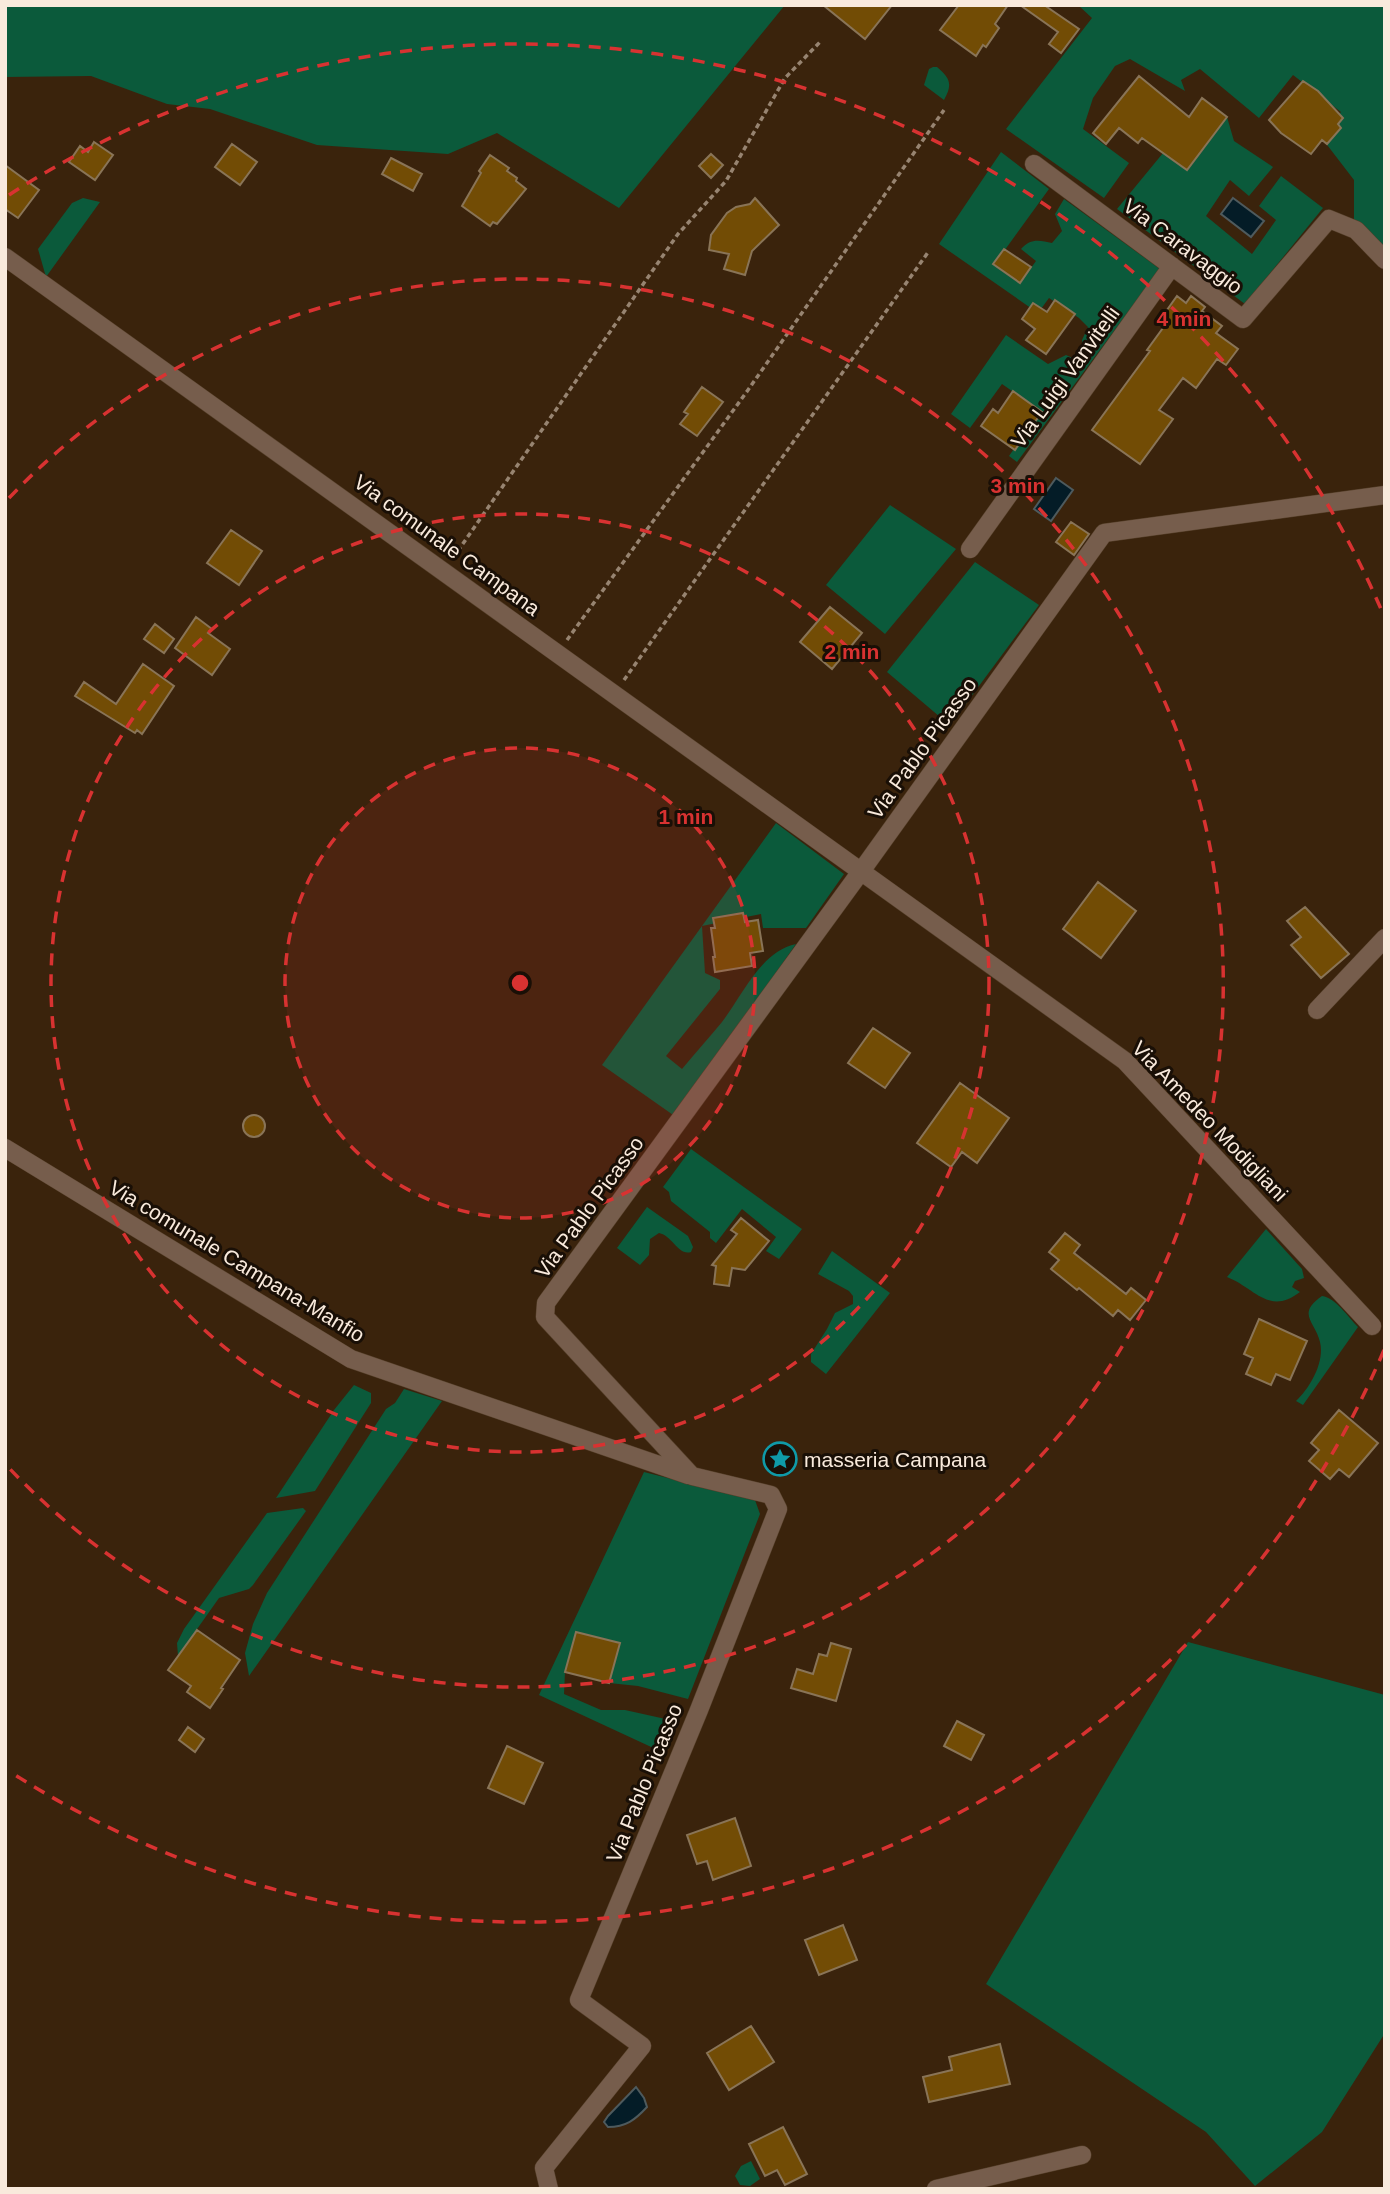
<svg xmlns="http://www.w3.org/2000/svg" width="1390" height="2194" font-family="Arial,sans-serif">
	<style>
		.green { fill: #0b5a3b }
		.water { fill: #041c27; stroke: #4e5a5d; stroke-width: 2 }
		.building { fill: #724c05; stroke: #897457; stroke-width: 2 }
		.lines { fill: none; stroke-linecap: round; stroke-linejoin: round }
		.street-casing { stroke: #553f29; stroke-width: 19 }
		.path { stroke: #978471; stroke-width: 3.5; stroke-dasharray: 5 3.5; stroke-linecap: butt }
		.street { stroke: #765d4c; stroke-width: 18 }
		.ring { fill: none; stroke: #d83231; stroke-width: 3.5; stroke-dasharray: 12 9 }
		.labels { text-anchor: middle; dominant-baseline: central; stroke-width: 6; stroke-linejoin: round; paint-order: stroke }
		.street-label { font-size: 21px; fill: #f9eadc; stroke: #190f06 }
		.poi-label { font-size: 21px; fill: #f9eadc; stroke: #190f06; text-anchor: start }
		.centre { fill: #d83231; stroke: #190f06; stroke-width: 3.5 }
		.ring-label { font-size: 21px; text-anchor: middle; font-weight: bold; fill: #d83231; stroke: #190f06; stroke-width: 6; stroke-linejoin: round; paint-order: stroke }
	</style>
	<rect width="100%" height="100%" fill="#3a230c"/>
	<path class="green" d="M5 5H785L619 208 497 133 448 154 317 145 210 109 167 104 91 76 5 77Z
		M1078 5H1385V252L1354 220V180L1321 137 1341 112 1293 75 1259 118 1200 69 1181 80 1185 91 1130 59 1115 66 1093 98 1083 129 1129 163 1104 198 1006 129 1092 18Z
		M933 67H937C950 78 953 84 944 100L924 85 929 69Z
		M1227 117 1234 141 1273 167 1249 196 1230 180 1206 216 1252 254 1276 220 1259 206 1281 176 1323 208 1245 304 1117 209 1163 153 1188 170Z
		M1001 152 1049 189 994 265 1020 283 1036 261 1021 249C1030 238 1040 240 1052 243L1062 231 1055 214 1064 199 1160 269 1017 462 1009 456 1040 411 1002 384 970 428 951 414 1006 335 1048 364 1066 355 1081 362 1084 355 1082 340 1088 327 1079 318 1049 298 1038 313 939 244Z
		M83 198 100 202 46 277 38 249 72 203Z
		M890 505 956 549 885 634 826 585Z
		M975 562 1039 605 959 713H953L940 717 887 672Z
		M776 823 844 874 806 928H763L761 914 702 926 705 973 720 980V989L666 1056 682 1069C695 1053 709 1038 722 1022 742 996 761 951 796 944L676 1117 602 1065Z
		M691 1149 802 1229 779 1259 766 1251 776 1237 742 1209 716 1243 710 1238V1232L671 1201 669 1192 663 1187Z
		M647 1207 688 1236 693 1247 691 1252C678 1256 673 1236 659 1233L650 1239 649 1255 640 1265 617 1248Z
		M1266 1229 1302 1269 1304 1278 1295 1281 1292 1287 1300 1292C1269 1316 1255 1288 1227 1277Z
		M832 1251 890 1293 826 1374 811 1362V1354L827 1329 835 1313 853 1304V1296L849 1291 818 1274Z
		M1322 1296C1336 1298 1348 1317 1358 1327L1303 1405 1296 1401C1310 1388 1325 1362 1320 1342 1315 1321 1296 1314 1322 1296Z
		M354 1385 371 1393V1403L315 1491 276 1498 334 1410Z
		M404 1389 442 1401 249 1676 245 1653 253 1624 267 1593 386 1409 395 1403Z
		M644 1472 755 1500 760 1514 688 1699 638 1686 609 1683 620 1643 576 1632 565 1672 564 1694 601 1710H625L679 1722 662 1752 539 1695Z
		M303 1508 306 1511 253 1585 249 1589 219 1598 178 1656 177 1643 184 1629 267 1513Z
		M1188 1642 1385 1695V2033L1322 2132 1255 2186 1206 2132 986 1984Z
		M751 2161 760 2179 750 2186 740 2185 735 2176 741 2166Z"/>
	<path class="water" d="M1233 198 1264 221 1251 237 1221 214Z
		M1056 478 1073 490 1051 521 1034 509Z
		M636 2087 644 2098 647 2107C635 2120 626 2127 608 2127L604 2122 608 2116Z"/>
	<path class="building" d="M823 5H892L865 39Z
		M959 5H1008L995 24 999 28 986 47 983 45 976 56 940 30Z
		M1020 5H1044L1079 29 1061 53 1049 44 1058 32Z
		M1139 76 1189 117 1202 98 1227 117 1187 170 1142 138 1138 143 1119 128 1106 144 1093 133Z
		M1303 81 1318 91 1343 118 1338 124 1341 128 1327 144 1322 140 1311 154 1281 133 1269 120Z
		M94 142 113 155 95 180 69 162 80 146 88 152Z
		M232 144 257 162 240 185 215 167Z
		M711 154 723 165 711 178 699 166Z
		M490 155 509 168 507 171 517 178 516 181 526 189 497 224 493 222 490 226 462 206 481 173 479 171Z
		M391 158 422 174 413 191 382 174Z
		M5 165 39 190 18 218 5 209Z
		M755 198 779 225 752 251 745 275 724 269 729 254 709 250 711 235 727 213 736 207 750 204Z
		M1004 249 1031 267 1020 283 993 264Z
		M1177 296 1186 303 1191 296 1205 307 1202 311 1222 326 1216 333 1238 349 1226 365 1217 359 1196 388 1183 378 1159 410 1173 419 1140 464 1092 430 1150 351 1147 350 1168 321 1162 317Z
		M1055 300 1075 314 1046 354 1026 340 1035 329 1022 319 1033 303 1047 312Z
		M702 387 723 402 697 436 680 424 688 414 684 412Z
		M1013 391 1042 412 1015 450 981 426 993 409 998 413Z
		M1071 522 1089 534 1074 555 1056 542Z
		M231 530 262 551 239 585 207 563Z
		M830 607 862 633 832 669 800 642Z
		M196 617 212 629 208 633 230 649 212 675 175 648Z
		M155 624 174 639 164 653 144 639Z
		M143 664 174 686 142 734 137 730 135 733 75 696 84 682 116 704Z
		M1098 882 1136 911 1101 958 1063 929Z
		M1305 907 1349 954 1321 978 1291 945 1301 937 1287 921Z
		M743 913 745 922 758 920 763 951 750 953 752 966 715 972 713 957H715L711 928H715L713 918Z
		M873 1028 910 1053 885 1088 848 1063Z
		M960 1083 1009 1118 977 1163 962 1152 951 1167 917 1143Z
		M243 1126a11 11 0 1 1 22 0a11 11 0 1 1-22 0Z
		M741 1218 769 1241 745 1270 732 1268 729 1286 714 1284 716 1266 712 1265 737 1234 731 1230Z
		M1065 1233 1080 1245 1074 1253 1126 1294 1131 1288 1146 1300 1130 1320 1118 1310 1113 1316 1079 1288 1077 1290 1051 1269 1059 1260 1049 1252Z
		M1259 1319 1307 1341 1290 1380 1276 1374 1271 1385 1246 1374 1253 1358 1244 1354Z
		M1339 1410 1378 1443 1349 1477 1339 1469 1330 1479 1309 1461 1319 1450 1311 1443Z
		M197 1630 240 1660 221 1688 223 1689 210 1708 187 1692 191 1686 168 1670Z
		M576 1632 620 1643 609 1683 565 1672Z
		M831 1643 851 1649 836 1701 791 1688 797 1669 813 1674 819 1654 827 1656Z
		M957 1721 984 1735 971 1760 944 1746Z
		M188 1727 204 1739 195 1752 179 1740Z
		M507 1746 543 1763 524 1804 488 1788Z
		M735 1818 751 1866 713 1880 707 1861 697 1864 687 1835Z
		M843 1925 857 1960 819 1975 805 1940Z
		M751 2026 774 2062 729 2090 707 2053Z
		M1000 2044 1010 2084 929 2102 923 2077 952 2070 949 2057Z
		M783 2127 807 2174 785 2185 777 2170 765 2176 749 2144Z"/>
	<g class="lines">
		<defs>
			<path id="street" d="M1034 164 1243 319 1329 219 1356 230 1385 260
				M5 257 1125 1061 1372 1326
				M970 549 1172 266
				M1317 1010 1385 938
				M5 1148 351 1359 688 1475
				M549 2189 544 2168 642 2046 579 2000 699 1710 778 1509 771 1495 692 1476 545 1317 546 1303 862 870 1104 533 1385 495
				M936 2189 1082 2155"/>
		</defs>
		<use href="#street" class="street-casing"/>
		<path class="path" d="M453 558 678 234 726 181 785 78 821 41
			M567 640 748 390 944 110
			M624 680 929 251"/>
		<use href="#street" class="street"/>
	</g>
	<circle cx="520" cy="983" r="235" fill="#d83231" fill-opacity=".12"/>
	<g class="ring">
		<circle cx="520" cy="983" r="235"/>
		<circle cx="520" cy="983" r="469"/>
		<path d="M9 498A704 704 0 1 1 9 1468"/>
		<path d="M1384 1350A939 939 0 0 1 9 1771M9 195A939 939 0 0 1 1384 616"/>
	</g>
	<defs>
		<symbol id="sight-ring" viewBox="-11 -11 22 22"><circle r="9.5" fill="#190f06" stroke="#0f9aa8" stroke-width="1.5"/><path d="M0-6L1.8-2.2L6-1.7L2.9 1.2L3.7 5.4L0 3.3L-3.7 5.4L-2.9 1.2L-6-1.7L-1.8-2.2Z" fill="#0f9aa8"/></symbol>
	</defs>
	<g fill-rule="evenodd">
		<use href="#sight-ring" x="761" y="1440" width="38" height="38"/>
	</g>
	<g class="labels">
		<g class="street-label">
			<text transform="translate(1183 246) rotate(37)">Via Caravaggio</text>
			<text transform="translate(1065 377) rotate(-54)">Via Luigi Vanvitelli</text>
			<text transform="translate(447 545) rotate(36)">Via comunale Campana</text>
			<text transform="translate(922 748) rotate(-54)">Via Pablo Picasso</text>
			<text transform="translate(1210 1121) rotate(46)">Via Amedeo Modigliani</text>
			<text transform="translate(589 1207) rotate(-54)">Via Pablo Picasso</text>
			<text transform="translate(237 1261) rotate(31)">Via comunale Campana-Manfio</text>
			<text transform="translate(644 1783) rotate(-68)">Via Pablo Picasso</text>
		</g>
		<g class="poi-label">
			<text x="804" y="1459">masseria Campana</text>
		</g>
	</g>
	<circle cx="520" cy="983" r="10" class="centre"/>
	<g class="ring-label">
		<text x="1184" y="326">4 min</text>
		<text x="1018" y="493">3 min</text>
		<text x="852" y="659">2 min</text>
		<text x="686" y="824">1 min</text>
	</g>
	<rect width="1390" height="2194" fill="none" stroke="#f9eadc" stroke-width="14"/>
</svg>
